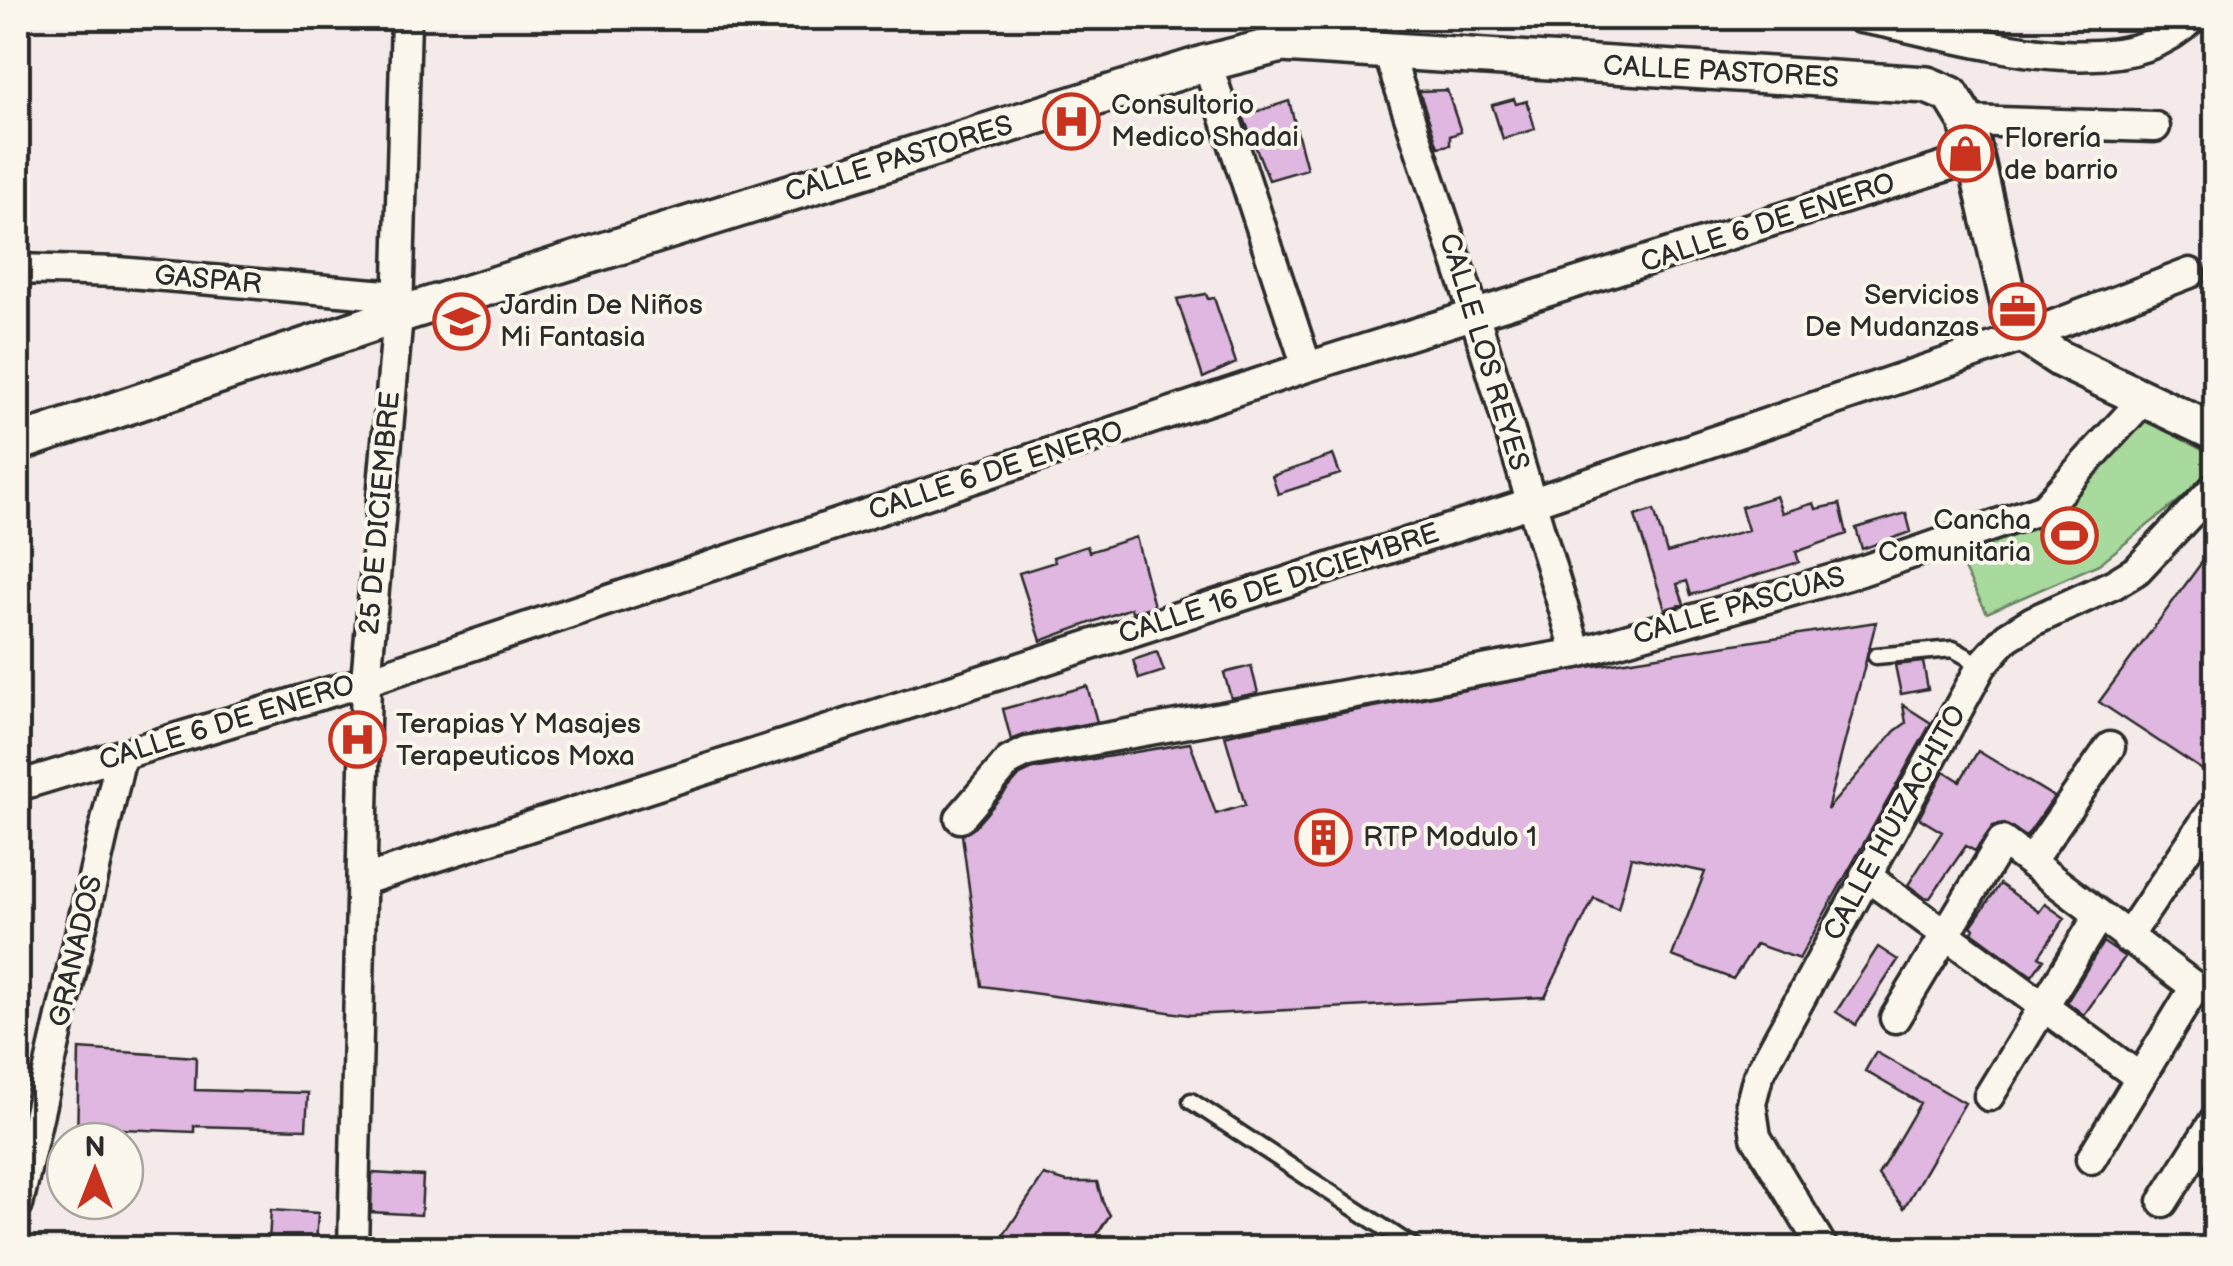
<svg xmlns="http://www.w3.org/2000/svg" width="2233" height="1266" font-family="'Balsamiq Sans',sans-serif">
	<style>
		.green { fill: #a7da9c; stroke: #698264; stroke-width: 2.5 }
		.building { fill: #dfb7e0; stroke: #2b2b2b; stroke-width: 2.5 }
		.lines { fill: none; stroke-linecap: round; stroke-linejoin: round }
		.service-casing { stroke: #2b2b2b; stroke-width: 21 }
		.minor-casing { stroke: #2b2b2b; stroke-width: 35 }
		.tertiary-casing { stroke: #2b2b2b; stroke-width: 42 }
		.service { stroke: #fbf7ec; stroke-width: 14 }
		.minor { stroke: #fbf7ec; stroke-width: 28 }
		.tertiary { stroke: #fbf7ec; stroke-width: 35 }
		.labels { text-anchor: middle; dominant-baseline: central; stroke-width: 8; stroke-linejoin: round; paint-order: stroke }
		.street-label { font-size: 28px; fill: #2b2b2b; stroke: #fbf7ec }
		.poi-label { font-size: 28px; fill: #2b2b2b; stroke: #fbf7ec; text-anchor: start }
	</style>
	<rect width="100%" height="100%" fill="#f5eaea"/>
	<filter id="ink" filterUnits="userSpaceOnUse"><feTurbulence type="fractalNoise" baseFrequency=".01" numOctaves="2"/><feDisplacementMap in="SourceGraphic" scale="20" xChannelSelector="R" yChannelSelector="G"/><feConvolveMatrix kernelMatrix="1 2 1 2 8 2 1 2 1" color-interpolation-filters="sRGB"/></filter>
	<g filter="url(#ink)">
		<path class="green" d="M2137 415 2215 457V472L2099 564 1987 613 1959 560 2053 513Z"/>
		<path class="building" d="M1447 90 1461 132 1450 136V145L1438 147 1419 91Z
			M1514 99 1516 104 1527 101 1535 129 1503 139 1492 105Z
			M1289 101 1307 169 1269 180 1243 116Z
			M1206 294 1208 299 1214 298 1236 363 1203 378 1177 299Z
			M1333 455 1340 474 1278 494 1272 476Z
			M1776 496 1782 513 1814 503 1816 509 1840 504 1847 534 1796 552 1799 562 1691 595 1687 581 1677 584 1684 604 1665 609 1635 516 1654 510 1667 553 1748 530 1741 507Z
			M1906 513 1911 532 1862 549 1856 528Z
			M1136 537 1154 606 1132 612 1131 608 1041 641 1019 573 1055 562 1053 557 1087 546 1089 552Z
			M2216 543V779L2099 702Z
			M1876 622 1827 810 1895 731 1906 723 1903 705 1931 723 1799 959 1756 944 1733 979 1672 956 1705 872 1631 857 1618 909 1594 898 1545 997 1190 1015 982 986 962 835 973 829 1020 775 1033 769 1190 743 1216 814 1245 805 1225 736 1240 732 1594 666Z
			M1157 652 1164 671 1139 679 1133 660Z
			M1923 662 1928 689 1901 694 1895 665Z
			M1251 666 1258 693 1231 698 1224 673Z
			M1087 686 1097 722 1024 735 1011 740 1003 709Z
			M1978 751 2054 797 2026 837 2005 824 1993 826 1975 851 1966 846 1930 898 1924 897 1908 885 1942 832 1919 818 1944 771 1960 781Z
			M2000 884 2039 912 2045 904 2065 918 2039 956 2044 959 2032 976 1972 932 1974 929 1971 926Z
			M2103 942 2125 957 2084 1015 2067 1002Z
			M1878 947 1898 960 1856 1025 1836 1012Z
			M79 1049 196 1057 195 1090 308 1093 306 1129 194 1126V1132L99 1128 98 1141H77Z
			M1876 1052 1965 1103 1904 1208 1878 1175 1920 1103 1865 1071Z
			M372 1173 423 1176 421 1215 371 1212Z
			M1044 1175 1067 1182H1097L1103 1203 1110 1215 1088 1248H1023L1003 1236Z
			M271 1210 318 1213 316 1244 269 1241Z"/>
		<g class="lines">
			<defs>
				<path id="service" d="M1876 656 1953 649 1982 665
					M1191 1101 1415 1248"/>
				<path id="minor" d="M1860 18C1952 32 2117 95 2192 18
					M1388 52 1475 316 1577 653
					M1207 63 1307 367
					M1967 121 2155 127
					M18 269 118 272 398 296
					M18 786 366 681 1307 367 1976 157
					M960 818 1009 761 1027 752 1577 653 1861 571 2044 508 2144 399
					M2030 862 2110 747
					M1865 875 2139 1077
					M364 880 1530 503 2025 336 2190 273
					M2127 938 2211 813
					M1895 1018 2002 841 2195 987 2091 1159
					M1989 1096 2098 917
					M2163 1202 2216 1118
					M18 1204 121 756
					M353 1248 366 681 398 315 406 18
					M1823 1248 1756 1137 1751 1103 1758 1076 1982 665 2007 637 2033 621 2114 584 2137 570 2216 486"/>
				<path id="tertiary" d="M18 443 398 315 1207 63 1282 44 1927 85 1951 95 1967 121 2012 317 2025 336 2060 359 2216 433"/>
			</defs>
			<use href="#service" class="service-casing"/>
			<use href="#minor" class="minor-casing"/>
			<use href="#tertiary" class="tertiary-casing"/>
			<use href="#service" class="service"/>
			<use href="#minor" class="minor"/>
			<use href="#tertiary" class="tertiary"/>
		</g>
	</g>
	<defs>
		<symbol id="hospital-ring" viewBox="-11 -11 22 22"><circle r="9.5" fill="#fbf7ec" stroke="#c8321e" stroke-width="1.5"/><path d="M-5-5h3v3.5h4V-5h3V5h-3V1.5h-4V5h-3Z" fill="#c8321e"/></symbol>
		<symbol id="shop-ring" viewBox="-11 -11 22 22"><circle r="9.5" fill="#fbf7ec" stroke="#c8321e" stroke-width="1.5"/><path d="M-5-2.5h2.3a2.7 3.5 0 0 1 5.4 0H5L5.5 6h-11ZM-1.5-2.5h3a1.5 2.3 0 0 0-3 0Z" fill="#c8321e"/></symbol>
		<symbol id="office-ring" viewBox="-11 -11 22 22"><circle r="9.5" fill="#fbf7ec" stroke="#c8321e" stroke-width="1.5"/><path d="M-6-3h4V-5.5h4V-3h4V5H-6ZM-1-4.5V-3h2v-1.5ZM-6 0V1H6V0Z" fill="#c8321e"/></symbol>
		<symbol id="school-ring" viewBox="-11 -11 22 22"><circle r="9.5" fill="#fbf7ec" stroke="#c8321e" stroke-width="1.5"/><path d="M0-5L7-2L0 1L-7-2ZM-4 1L0 2.5L4 1V4Q0 6-4 4Z" fill="#c8321e"/></symbol>
		<symbol id="stadium-ring" viewBox="-11 -11 22 22"><circle r="9.5" fill="#fbf7ec" stroke="#c8321e" stroke-width="1.5"/><path d="M0-5a6.5 5 0 1 0 0 10a6.5 5 0 1 0 0-10ZM-3.5-1.8h7v3.6h-7Z" fill="#c8321e"/></symbol>
		<symbol id="building-ring" viewBox="-11 -11 22 22"><circle r="9.5" fill="#fbf7ec" stroke="#c8321e" stroke-width="1.5"/><path d="M-4-6H4V6H1V3H-1V6H-4ZM-2.5-4.3h1.7v1.8h-1.7ZM.8-4.3h1.7v1.8H.8ZM-2.5-1h1.7V.8h-1.7ZM.8-1h1.7V.8H.8Z" fill="#c8321e"/></symbol>
	</defs>
	<g fill-rule="evenodd">
		<use href="#hospital-ring" x="1040" y="90" width="63" height="63"/>
		<use href="#shop-ring" x="1934" y="122" width="63" height="63"/>
		<use href="#office-ring" x="1986" y="280" width="63" height="63"/>
		<use href="#school-ring" x="430" y="290" width="63" height="63"/>
		<use href="#stadium-ring" x="2038" y="504" width="63" height="63"/>
		<use href="#hospital-ring" x="326" y="708" width="63" height="63"/>
		<use href="#building-ring" x="1292" y="806" width="63" height="63"/>
	</g>
	<g class="labels">
		<g class="street-label">
			<text transform="translate(1721 72) rotate(3)">CALLE PASTORES</text>
			<text transform="translate(899 159) rotate(-17)">CALLE PASTORES</text>
			<text transform="translate(1768 223) rotate(-18)">CALLE 6 DE ENERO</text>
			<text transform="translate(208 280) rotate(5)">GASPAR</text>
			<text transform="translate(1484 352) rotate(73)">CALLE LOS REYES</text>
			<text transform="translate(996 471) rotate(-18)">CALLE 6 DE ENERO</text>
			<text transform="translate(380 513) rotate(-85)">25 DE DICIEMBRE</text>
			<text transform="translate(1279 584) rotate(-18)">CALLE 16 DE DICIEMBRE</text>
			<text transform="translate(1739 606) rotate(-16)">CALLE PASCUAS</text>
			<text transform="translate(227 723) rotate(-17)">CALLE 6 DE ENERO</text>
			<text transform="translate(1895 823) rotate(-61)">CALLE HUIZACHITO</text>
			<text transform="translate(76 951) rotate(-77)">GRANADOS</text>
		</g>
		<g class="poi-label">
			<text x="1111" y="105">Consultorio<tspan x="1111" dy="32">Medico Shadai</tspan></text>
			<text x="2004" y="138">Florería<tspan x="2004" dy="32">de barrio</tspan></text>
			<text x="1979" y="295" text-anchor="end">Servicios<tspan x="1979" dy="32">De Mudanzas</tspan></text>
			<text x="500" y="305">Jardin De Niños<tspan x="500" dy="32">Mi Fantasia</tspan></text>
			<text x="2031" y="520" text-anchor="end">Cancha<tspan x="2031" dy="32">Comunitaria</tspan></text>
			<text x="396" y="724">Terapias Y Masajes<tspan x="396" dy="32">Terapeuticos Moxa</tspan></text>
			<text x="1363" y="837">RTP Modulo 1</text>
		</g>
	</g>
	<rect width="2233" height="1266" fill="none" stroke="#fbf7ec" stroke-width="60"/>
	<rect x="30" y="30" width="2173" height="1206" fill="none" stroke="#2b2b2b" stroke-width="4" filter="url(#ink)"/>
	<g transform="translate(95 1171)"><circle r="48" fill="#fbf7ec" stroke="#a8a59f" stroke-width="2.5"/>
	<path d="M0-8L18 38L0 25L-18 38Z" fill="#c8321e"/>
	<text y="-15" font-size="28" font-weight="bold" text-anchor="middle" fill="#2b2b2b">N</text>
	</g>
</svg>
